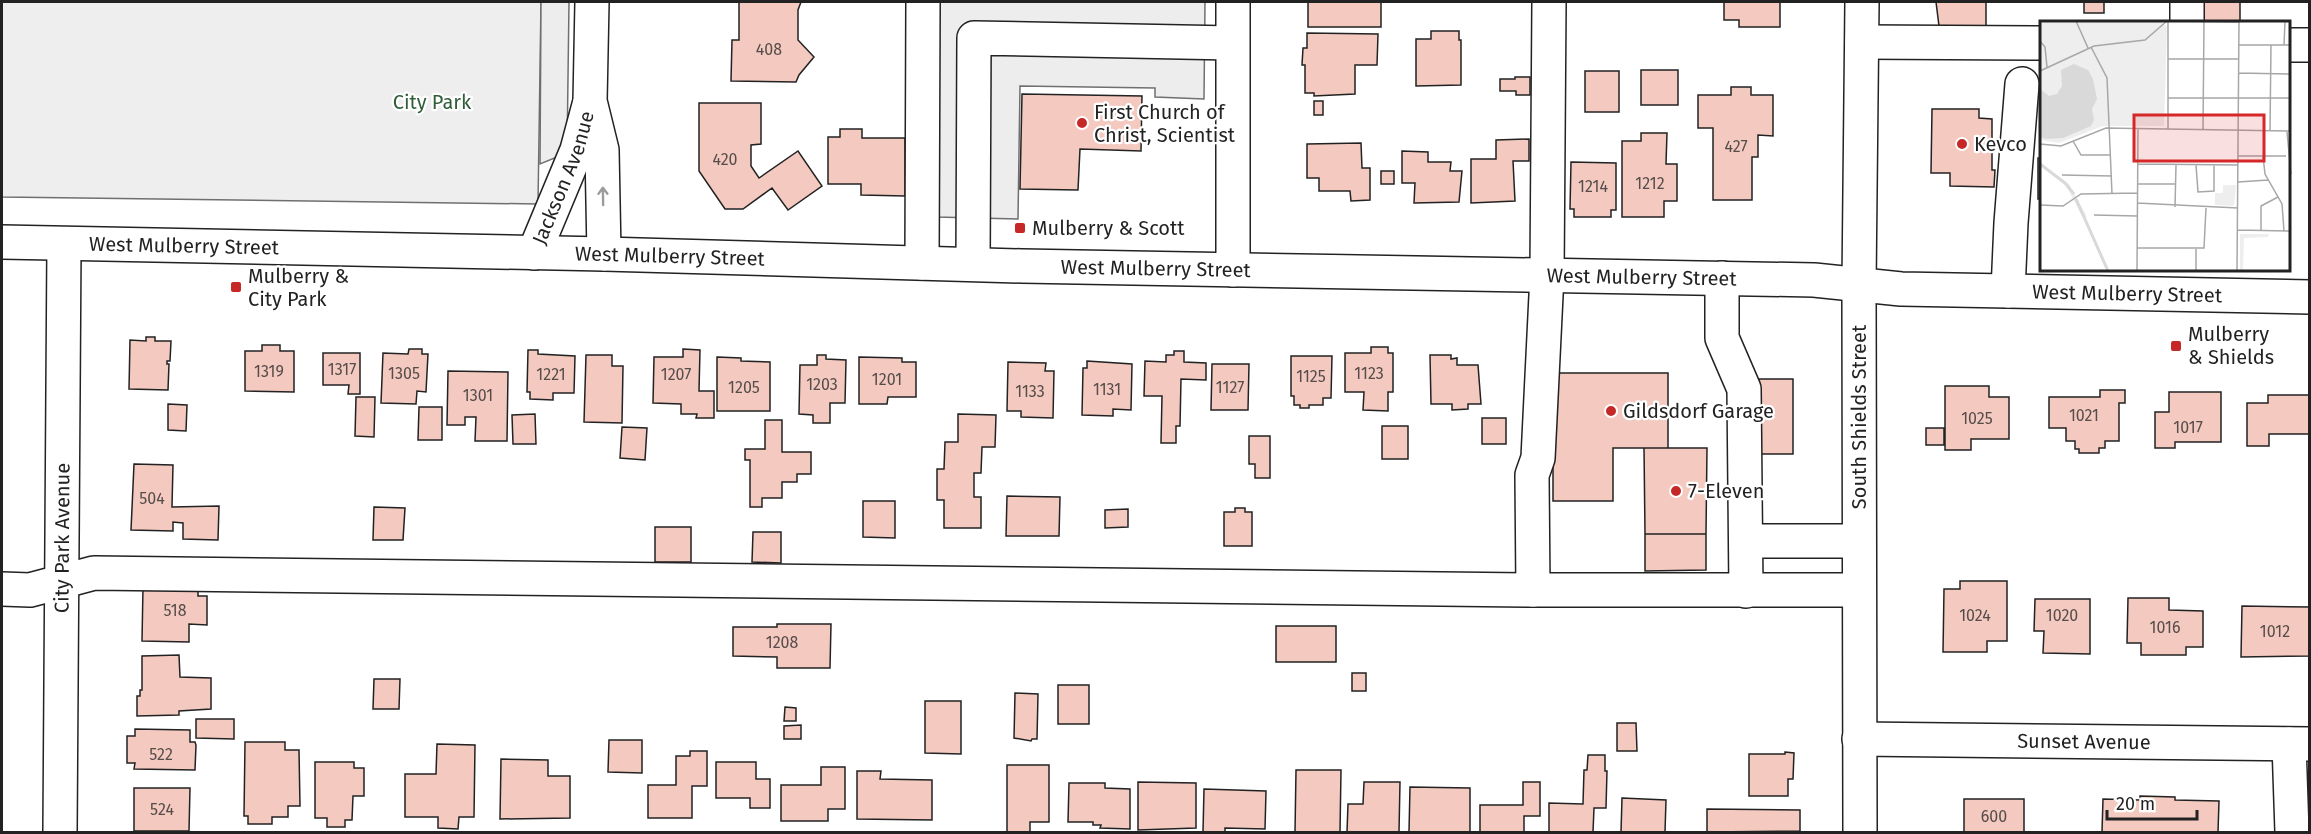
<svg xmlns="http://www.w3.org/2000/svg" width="2311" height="834" font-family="'Fira Sans',sans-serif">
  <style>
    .green { fill: #eee; stroke: #6f6f6f; stroke-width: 1.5 }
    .parking { fill: #ededed; stroke: #6f6f6f; stroke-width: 1.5 }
    .building { fill: #f3c9c0; stroke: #222; stroke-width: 1.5 }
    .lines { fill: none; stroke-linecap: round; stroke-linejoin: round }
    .minor-casing { stroke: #222; stroke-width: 36 }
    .major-casing { stroke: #222; stroke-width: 36 }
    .minor { stroke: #fff; stroke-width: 33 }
    .major { stroke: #fff; stroke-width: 33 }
    .oneway { stroke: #9c9c9c }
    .poi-dot { fill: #c62828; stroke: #fff; stroke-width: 2 }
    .labels { text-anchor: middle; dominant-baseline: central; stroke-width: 4.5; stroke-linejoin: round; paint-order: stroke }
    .number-label { font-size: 16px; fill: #564c4a }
    .park-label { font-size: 20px; fill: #2f5e38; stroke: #fff }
    .poi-label { font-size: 20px; fill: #222; stroke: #fff; text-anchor: start }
    .street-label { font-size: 20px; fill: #222; stroke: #fff }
    .inset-river { fill: none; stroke: #d9d9d9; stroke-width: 3 }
    .inset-road { fill: none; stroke: #a7a7a7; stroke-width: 1.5 }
    .view { fill: #d62828; fill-opacity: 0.15; stroke: #d62828; stroke-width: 3 }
    .inset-edge { fill: none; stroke: #222; stroke-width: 3 }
  </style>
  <rect width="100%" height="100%" fill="#fff"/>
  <!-- green -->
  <path class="green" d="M2,2h539l-3,202 -536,-7z"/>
  <!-- parking -->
  <path class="parking" d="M541,2h28l-2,151 -27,11z
    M938,2h267l-1,97 -49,-2v-9l-135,-2 -2,133 -82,-2z"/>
  <!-- building -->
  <path class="building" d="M739,2h62l-3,8v30l16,17 -15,18 -3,7 -65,-1 1,-41h7z
    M1308,2h73v25h-73z
    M1724,2h56v25h-41v-7h-15z
    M1936,2h50v24h-47z
    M2084,2h20v11h-20z
    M2203,2h37v20h-37z
    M1431,31h28v9h2v45l-45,1v-47h15z
    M1307,33l71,1 -1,31h-22v29l-41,2v-3h-9v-28h-3l1,-17h4z
    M1641,70h37v35h-37z
    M1585,71h34v41h-34z
    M1515,77h15v18h-14v-4h-16v-12h15z
    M1731,87h20v8h22v41l-15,-1v22h-6v43h-39v-72h-15v-33h33z
    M1022,94l120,2 -1,55 -61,-2 -2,41 -58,-1z
    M1314,101h9v14h-9z
    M699,103h62v41l-10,1v21l8,12 39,-27 24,35 -34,24 -16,-22 -29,21h-18l-26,-38z
    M1932,109h47v9l13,1v51h3l-1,17 -44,-1v-13h-19z
    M840,129h22v9h43v58l-44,-1v-11h-33v-47h12z
    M1641,133h26l-1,31h11v37h-13v16h-42v-76h19z
    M1529,139v22h-16l2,40 -44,2v-44h25v-19z
    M1361,143l1,25h8v32l-19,1 -1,-10h-31v-13h-12v-34z
    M1402,151l26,1v10h23l-1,9h12l-3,31 -45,1 1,-20h-13z
    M2038,158h3v41h-3z
    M1571,162l45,1v47h-5v7h-37v-8h-4z
    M1381,171h13v13h-13z
    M146,337h9v4h16l-1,20h-3v3h2l-1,26 -39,-1 1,-49 16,1z
    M262,345h18v6h14v41l-49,-1v-40h17z
    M1371,347h17v6h5v39h-5v19l-25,-1 1,-18h-19v-39h26z
    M409,349h13v5h6l-2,38 -9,-1 -1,13 -35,-1 2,-50 25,1z
    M683,349l17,1 -1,41h15v27h-18l1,-4h-16v-10l-28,-1 1,-46h29z
    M528,350h10v4l37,2 -1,37h-21v7l-23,-1v-7h-3z
    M1174,351h10v11l22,1v17l-25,-1 -1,47h-4v17h-15l1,-47h-18l1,-35 21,1v-7h8z
    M323,353h37v41h-12l1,-9h-26z
    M586,355h26v11h11l-1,57 -38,-1z
    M817,355h9v4l20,1 -1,43h-15v20h-17v-8l-14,-1 1,-49h17z
    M1430,355h21v4l6,-1v7h21l3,39h-13v5l-16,1v-6h-21z
    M1291,356h41l-1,42h-8v7h-14v3h-9v-3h-6v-9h-3z
    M717,357l24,1v3l29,1v49h-53z
    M859,357l43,1v4h14v35h-28l-1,7h-28z
    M1087,361l45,3 -1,46 -18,-1v7l-31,-1 1,-47h4z
    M1008,362l38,1 -1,8h9l-1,47 -32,-1v-6h-14z
    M1212,364h37l-1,46h-37z
    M448,371l60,1 -1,69h-32l1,-24h-11v8h-18z
    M1553,373h115v75h-55v53h-60z
    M1759,379h34v75h-34z
    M1945,386h44v11h20v42h-38v11h-26z
    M2100,390h25v13h-6v38h-14v7h-6v5h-20v-4h-4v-8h-9v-13h-17v-31h51z
    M2169,392h52v50h-46v6h-20v-36h14z
    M2268,395h42v39h-41v12h-22v-43h21z
    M356,397h19l-1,40 -19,-1z
    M168,404l19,1 -1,26 -18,-1z
    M419,407h23v33h-24z
    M535,414l1,30h-23l-1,-29z
    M958,414l38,1 -1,32h-13l-1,26h-7v24h7v31h-37v-28h-7v-31h7l1,-27h13z
    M1482,418h24v26h-24z
    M765,420h17v32h29v22h-14v8h-15v16h-20v9h-12v-47h-5v-11h20z
    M1382,426h26v33h-26z
    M622,427l25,1 -2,32 -25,-2z
    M1926,428h18v17h-18z
    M1249,436h21v42h-15v-14h-6z
    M1644,448h63l-1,86h-61z
    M134,464l39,1 -1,42 47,-1 -1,34 -35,-1v-16l-10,-1v9l-42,-1z
    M1007,496l53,1 -1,39h-53z
    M863,501h32v37l-32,-1z
    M374,507l31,1 -2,32h-30z
    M1235,508h10v4h7v34h-28v-34h11z
    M1128,509v18l-23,1v-18z
    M655,527h36v35h-36z
    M753,532h28v31l-29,-1z
    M1645,534h61v36l-61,1z
    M1960,581h47v60h-20v11h-44l1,-63h16z
    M143,587l55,1v8h9v29l-18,-1v18l-47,-1z
    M2128,598h41v12l34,1v36h-17v8h-45v-12h-14z
    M2035,599h55v55l-47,-1 1,-22h-10z
    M2242,606l68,1v49l-69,1z
    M777,624h54l-1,44h-53v-11l-44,-1v-29h44z
    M1276,626h60v36h-60z
    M179,655l1,22 31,1v31l-32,2v4l-42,1v-20h3v-6h2v-34z
    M1352,673h14v18h-14z
    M374,679h26l-1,30h-26z
    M1058,685h31v39h-31z
    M1015,693l23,1 -1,45h-5l-1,2 -17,-3z
    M925,701h36v53l-36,-1z
    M785,707l11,1v13h-12z
    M196,719h38v20l-38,-1z
    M1617,723h19l1,28h-20z
    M801,725v14h-17v-13z
    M135,729l55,1v12h5l1,3 -1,25 -61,-1 1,-6h-8v-27h8z
    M609,740h33v33l-34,-1z
    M245,742h40v8h14l1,56h-12v11h-16v7h-24v-8h-4z
    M437,744l38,1 -1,72h-15l-1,12 -20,-1v-11h-33v-43h31z
    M690,751h17v35h-15v32h-44v-33h28v-29h14z
    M1785,752l9,1 -1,26h-5v17h-39v-42h36z
    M1588,755h17v16h2l-1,37h-12l-1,24h-44v-29l34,1 1,-34h3z
    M501,759l47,1v16h22v42l-70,1z
    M315,762h39v6h10v28h-11l-1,24h-7v7h-18v-9h-12z
    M716,762h40v17h14v29h-20v-10h-34z
    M1007,765h42v57h-19v10h-23z
    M821,767h24v42h-17v12h-47v-36h40z
    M1296,770h45l-1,62h-45z
    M857,771h24l-1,8 52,1v40l-75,-1z
    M1138,782l58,1v45l-58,2z
    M1364,782h36l-1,50h-52l1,-28h15z
    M1523,782h17v34h-16v16h-44v-27h43z
    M1069,783h36v5l25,1v40l-30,-1 1,-3h-8v-3h-25z
    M1410,787l60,1v44h-61z
    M134,788h56l-1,43h-55z
    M1204,789l62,2 -1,38 -40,-1v4h-22z
    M2140,796l35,1v3l44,1 -1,31h-116l1,-33 37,1z
    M1622,798l44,2 -1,32h-44z
    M1964,799h60v33h-60z
    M1707,809l93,1v21l-93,1z"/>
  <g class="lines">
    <!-- minor casing -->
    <g class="minor-casing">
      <g id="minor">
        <path d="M592,2l-2,99 12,49 2,104"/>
        <path d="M1233,2v268"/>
        <path d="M2187,22v-20"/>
        <path d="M1862,42l179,1"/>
        <path d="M2288,45h22"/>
        <path id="s1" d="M534,253l43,-103 12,-45"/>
        <path d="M922,263l1,-261"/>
        <path d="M973,264l1,-226 258,5"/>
        <path d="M1722,278v60l22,51 2,202"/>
        <path d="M2008,291l3,-68 11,-139"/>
        <path d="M1746,541h112"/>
        <path d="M2,589l28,1 64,-17 1439,17h326"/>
        <path d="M1533,590l-1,-115 6,-17 9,-183 2,-273"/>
        <path id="s2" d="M1859,739l451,5"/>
        <path d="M2289,744l3,88"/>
        <path id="s3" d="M60,832l4,-588"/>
      </g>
    </g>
    <!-- major casing -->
    <g class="major-casing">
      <g id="major">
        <path id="s4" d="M2,242l602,12 418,12 792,14 87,9 409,8"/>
        <path d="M1860,832l-1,-547 3,-283"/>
      </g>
    </g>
    <!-- minor -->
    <use href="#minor" class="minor"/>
    <!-- major -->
    <use href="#major" class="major"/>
  </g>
  <!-- one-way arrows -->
  <defs><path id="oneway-shaft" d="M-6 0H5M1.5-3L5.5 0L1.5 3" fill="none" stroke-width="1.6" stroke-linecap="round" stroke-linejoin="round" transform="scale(1.5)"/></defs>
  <use class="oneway" href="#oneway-shaft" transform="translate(603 196) rotate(-91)"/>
  <!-- markers -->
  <g class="poi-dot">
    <circle cx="1082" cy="123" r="6"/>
    <circle cx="1962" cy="144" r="6"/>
    <rect x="1014" y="222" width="12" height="12" rx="3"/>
    <rect x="230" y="281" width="12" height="12" rx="3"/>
    <rect x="2170" y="340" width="12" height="12" rx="3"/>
    <circle cx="1611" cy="411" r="6"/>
    <circle cx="1676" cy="491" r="6"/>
  </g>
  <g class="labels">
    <!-- number labels -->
    <g class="number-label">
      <text x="769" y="49">408</text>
      <text x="1736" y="146">427</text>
      <text x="725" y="159">420</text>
      <text x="1650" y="183">1212</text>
      <text x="1593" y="186">1214</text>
      <text x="342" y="369">1317</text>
      <text x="269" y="371">1319</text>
      <text x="404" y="373">1305</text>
      <text x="1369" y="373">1123</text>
      <text x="551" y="374">1221</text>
      <text x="676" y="374">1207</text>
      <text x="1311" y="376">1125</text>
      <text x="887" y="379">1201</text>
      <text x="822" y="384">1203</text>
      <text x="744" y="387">1205</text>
      <text x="1230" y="387">1127</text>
      <text x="1107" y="389">1131</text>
      <text x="1030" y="391">1133</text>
      <text x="478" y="395">1301</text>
      <text x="2084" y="415">1021</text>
      <text x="1977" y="418">1025</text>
      <text x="2188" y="427">1017</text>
      <text x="152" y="498">504</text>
      <text x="175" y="610">518</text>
      <text x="1975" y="615">1024</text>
      <text x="2062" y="615">1020</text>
      <text x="2165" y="627">1016</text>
      <text x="2275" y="631">1012</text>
      <text x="782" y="642">1208</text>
      <text x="161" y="754">522</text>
      <text x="162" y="809">524</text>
      <text x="1994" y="816">600</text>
    </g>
    <!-- park labels -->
    <g class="park-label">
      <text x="432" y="102">City Park</text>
    </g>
    <!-- poi labels -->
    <g class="poi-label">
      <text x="1094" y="112">First Church of<tspan x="1094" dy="23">Christ, Scientist</tspan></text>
      <text x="1974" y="144">Kevco</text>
      <text x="1032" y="228">Mulberry &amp; Scott</text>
      <text x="248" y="276">Mulberry &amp;<tspan x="248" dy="23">City Park</tspan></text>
      <text x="2188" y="334">Mulberry<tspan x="2188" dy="23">&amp; Shields</tspan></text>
      <text x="1623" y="411">Gildsdorf Garage</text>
      <text x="1688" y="491">7-Eleven</text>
    </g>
    <!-- street labels -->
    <g class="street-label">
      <text stroke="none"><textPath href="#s1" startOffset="81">Jackson Avenue</textPath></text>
      <text stroke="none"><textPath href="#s4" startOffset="182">West Mulberry Street</textPath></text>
      <text stroke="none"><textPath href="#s4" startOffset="668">West Mulberry Street</textPath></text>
      <text stroke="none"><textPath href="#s4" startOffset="1154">West Mulberry Street</textPath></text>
      <text stroke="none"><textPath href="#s4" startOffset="1640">West Mulberry Street</textPath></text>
      <text stroke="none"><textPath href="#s4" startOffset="2126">West Mulberry Street</textPath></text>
      <text transform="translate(1859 417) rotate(-90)">South Shields Street</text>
      <text stroke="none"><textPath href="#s3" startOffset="294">City Park Avenue</textPath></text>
      <text stroke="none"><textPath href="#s2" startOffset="225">Sunset Avenue</textPath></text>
    </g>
  </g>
  <!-- overview -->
  <g transform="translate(2040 21)">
    <rect width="250" height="250" fill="#fff"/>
    <path d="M121,1l6,5 -3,99h-61l-44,17 -19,-3v-117zM0,142l29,21 18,33 -5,-1 -17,-32zM183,164h13l-2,21 -19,-1v-12h8zM200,213h29l-1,3 -24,1 -1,33h-3z" fill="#eee"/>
    <path d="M34,43l14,6 5,9 4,20 -5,10 2,11 -3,6 -28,12 -17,1 -6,-2v-48l9,7 8,-2 5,-8 -1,-16z" fill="#d9d9d9"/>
    <path class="inset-river" d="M0,143l25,19 9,11M36,178l32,72"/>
    <path class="inset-road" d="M36,0l12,27M128,0v108M137,0l62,1M0,20l5,6 2,20M199,24h52M244,24l1,-24M51,26l16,31 5,116M128,38h71M0,50l54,-25 51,-6 22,-19M199,52l52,1M128,77h123M163,109l1,-109M230,109l1,-85M247,111l4,42M33,120l8,14h30M0,123l21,2 45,-18 185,3M198,135h48M223,135l2,18 17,30 2,27M98,143l100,1M156,144l2,27 16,-1v-26M22,154l50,1M198,161l30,-2M97,163h39M97,182l101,5M0,184l23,1 18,-12 56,-1M135,186l1,-42M54,194l43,1M198,209l53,1M221,209v-24l17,-9M97,227h67l2,-40M97,250l1,-142M156,250v-22M197,250l2,-250"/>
    <path class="view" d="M94,94h130v46h-130z"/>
    <rect width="250" height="250" class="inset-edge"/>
  </g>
  <!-- border -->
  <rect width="2311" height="834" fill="none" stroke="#222222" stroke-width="6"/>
  <!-- scale -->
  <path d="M2107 810v9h90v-9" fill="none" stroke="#222222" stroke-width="3"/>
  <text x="2116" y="810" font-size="18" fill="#222222" stroke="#ffffff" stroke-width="4.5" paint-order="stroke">20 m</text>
</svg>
